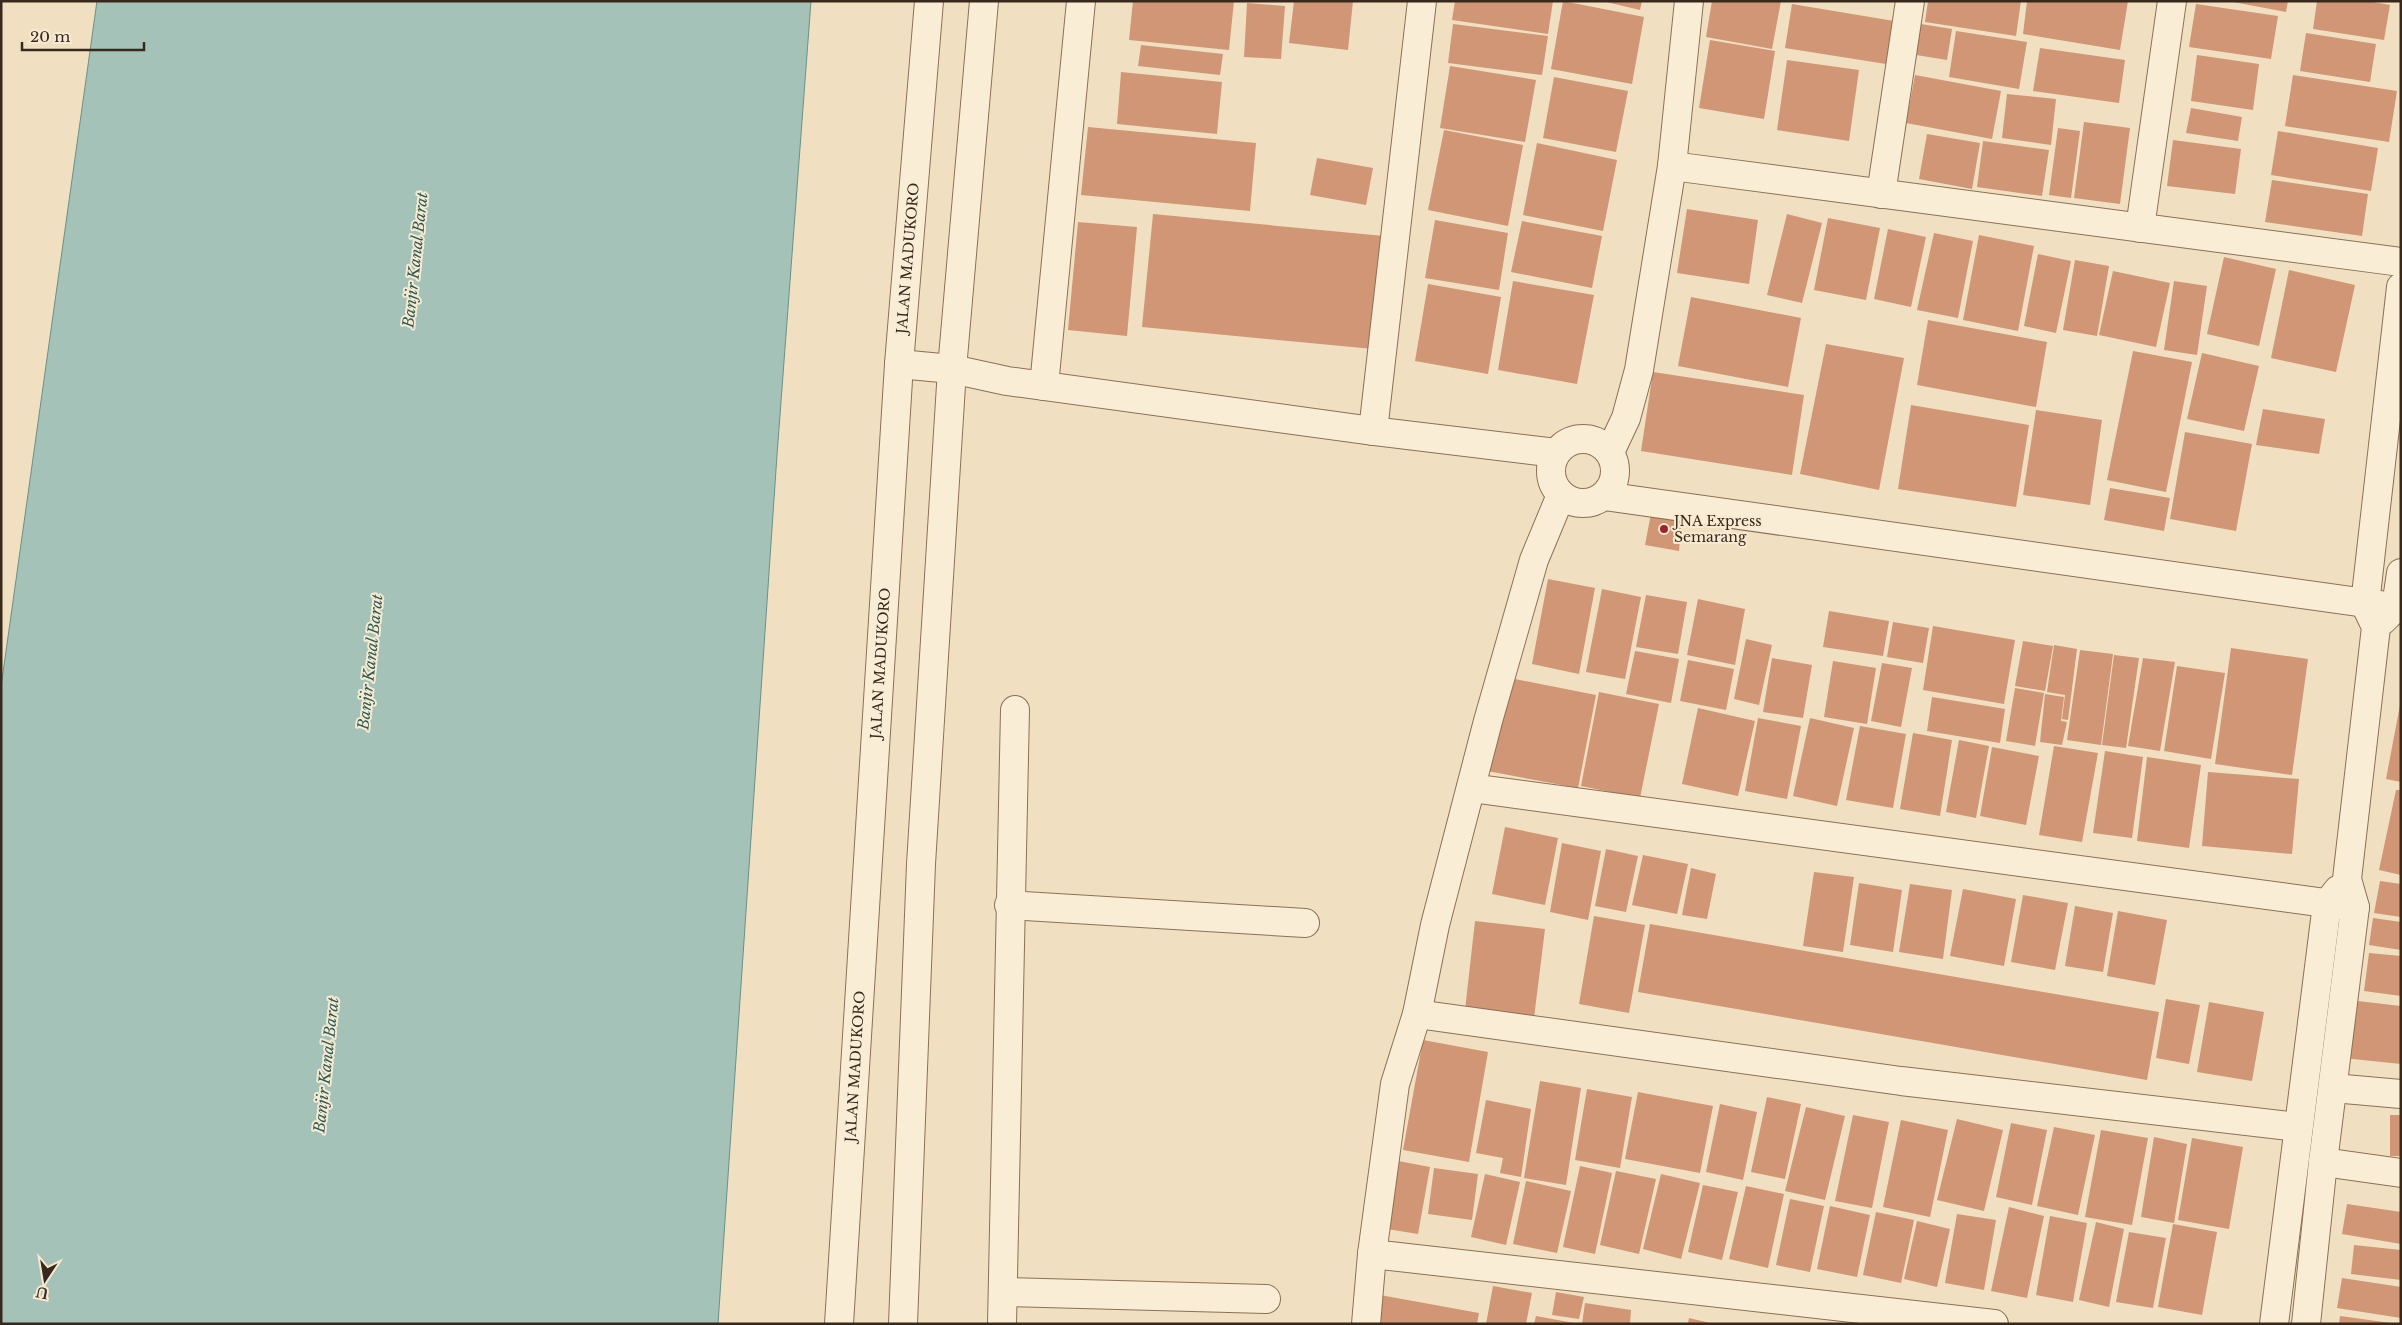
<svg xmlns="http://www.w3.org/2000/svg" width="2402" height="1325" font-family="'Libre Baskerville',serif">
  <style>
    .water { fill: #a4c2b8; stroke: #6a9185 }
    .building { fill: #d09675 }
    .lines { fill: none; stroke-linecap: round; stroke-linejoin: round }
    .minor-casing { stroke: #8b7057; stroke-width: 30 }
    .minor { stroke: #faedd5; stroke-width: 28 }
    .poi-dot { fill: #9d242b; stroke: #f7ead1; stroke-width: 2 }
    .labels { text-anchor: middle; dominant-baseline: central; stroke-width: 4; stroke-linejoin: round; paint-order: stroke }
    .street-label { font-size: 14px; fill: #39291d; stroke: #f7ead1 }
    .poi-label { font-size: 14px; fill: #39291d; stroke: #f7ead1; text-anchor: start }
    .water-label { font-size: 15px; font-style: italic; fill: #2b5a55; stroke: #f7ead1 }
  </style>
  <rect width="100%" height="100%" fill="#f0e0c1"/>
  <!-- water -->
  <path class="water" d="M97,1h714l-34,454 -59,869h-717v-637z"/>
  <!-- building -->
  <path class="building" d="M1133,1h101l-5,49 -100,-10z
    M1294,1h59l-5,49 -59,-7z
    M1455,1h98l-5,33 -96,-14z
    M1563,1l81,16 -12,67 -81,-15z
    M1602,1h40l-2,9z
    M1712,1h69l-9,48 -66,-12z
    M1928,1h93l-5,35 -91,-14z
    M2027,1h101l-8,49 -97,-16z
    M2228,1h60l-2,11z
    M2317,1h51l22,4 -6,35 -71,-11z
    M1247,3l38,3 -4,53 -37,-2z
    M1792,4l102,17 -8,43 -101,-16z
    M2196,4l82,12 -7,43 -82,-12z
    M1915,23l37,6 -5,31 -37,-6z
    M1453,24l95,12 -6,39 -94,-12z
    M1956,31l71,11 -8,47 -70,-12z
    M2306,33l70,11 -6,38 -70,-11z
    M1710,40l65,11 -11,68 -65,-11z
    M1141,45l82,9 -3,21 -82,-9z
    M2040,48l85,12 -6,43 -86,-12z
    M2197,55l62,9 -6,46 -62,-9z
    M1787,60l72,10 -10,71 -72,-11z
    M1450,66l86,14 -11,62 -85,-14z
    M1121,72l101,10 -5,52 -100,-10z
    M1915,75l86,16 -9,48 -86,-16z
    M2293,75l104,16 -8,51 -104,-16z
    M1554,77l74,14 -12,61 -73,-14z
    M2007,94l49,5 -5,46 -49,-7z
    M2191,108l51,9 -4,24 -52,-8z
    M2084,122l46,6 -10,76 -46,-6z
    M1088,127l168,16 -6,68 -169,-16z
    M2058,128l22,3 -9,67 -22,-3z
    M1444,130l79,15 -15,81 -80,-16z
    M2278,131l100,17 -7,43 -100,-16z
    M1927,134l53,9 -8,46 -53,-10z
    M2173,140l68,9 -6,45 -68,-8z
    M1983,141l66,9 -7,46 -65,-9z
    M1537,143l80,17 -14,71 -80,-16z
    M1317,158l56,10 -7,37 -56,-10z
    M2272,180l96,14 -6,42 -97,-14z
    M1687,209l71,11 -9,64 -72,-11z
    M1153,214l231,22 -11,113 -231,-22z
    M1787,214l35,9 -20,80 -35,-8z
    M1828,218l52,10 -14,72 -52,-10z
    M1435,220l73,13 -9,57 -74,-12z
    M1522,221l80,15 -10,52 -81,-16z
    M1078,222l59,5 -10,109 -59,-6z
    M1888,229l38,8 -15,70 -37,-8z
    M1934,233l39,8 -15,77 -41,-8z
    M1979,235l55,11 -16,85 -55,-11z
    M2038,254l33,7 -15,72 -32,-7z
    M2224,257l52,12 -17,77 -52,-12z
    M2075,260l34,6 -12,70 -34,-6z
    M2289,270l66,15 -19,87 -65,-14z
    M2113,271l57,12 -14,64 -57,-12z
    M1513,281l81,14 -17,89 -79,-14z
    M2174,281l33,5 -10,69 -33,-5z
    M1428,284l73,13 -13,77 -73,-13z
    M1691,297l110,21 -13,69 -110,-21z
    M1928,320l119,22 -11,65 -119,-22z
    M1826,344l78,14 -25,132 -79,-16z
    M2133,351l59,11 -26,130 -59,-12z
    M2202,353l57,13 -15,65 -57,-12z
    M1653,372l151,23 -12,80 -151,-24z
    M1911,405l118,20 -13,82 -118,-18z
    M2263,409l62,10 -6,35 -63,-9z
    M2036,410l66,10 -12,85 -67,-10z
    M2185,432l67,12 -16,87 -66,-12z
    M2110,488l60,10 -6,33 -60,-11z
    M1652,508l30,5 -3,38 -34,-6z
    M1548,579l47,9 -16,86 -47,-10z
    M1602,589l39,8 -16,82 -39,-7z
    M1646,595l41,7 -9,52 -42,-7z
    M1698,599l47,10 -10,56 -48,-10z
    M1829,611l60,10 -6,35 -60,-9z
    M1893,622l36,6 -6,35 -36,-6z
    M1933,626l82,14 -11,64 -81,-14z
    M1746,639l26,6 -13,60 -25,-6z
    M2023,641l30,5 -8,45 -30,-5z
    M2054,645l23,4 -9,71 -6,-1 3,-24 -18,-3z
    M2231,648l77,11 -16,116 -77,-11z
    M2080,650l33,4 -12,91 -34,-5z
    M1635,651l44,8 -8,44 -45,-9z
    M2114,655l25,3 -13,90 -24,-3z
    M1772,658l40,7 -9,53 -40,-6z
    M2143,658l32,4 -15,89 -32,-5z
    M1688,660l46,9 -8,41 -46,-9z
    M1833,661l43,7 -9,56 -43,-7z
    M1882,663l30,5 -11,59 -30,-6z
    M2177,666l48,7 -14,86 -47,-8z
    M1505,677l91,18 -18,93 -91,-17z
    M2015,688l29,5 -9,53 -29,-5z
    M1599,692l60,12 -19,94 -59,-12z
    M2045,694l19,3 -3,24 6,1 -5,23 -22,-3z
    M1932,697l73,12 -5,34 -73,-12z
    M2400,705h1v77l-15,-3z
    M1698,708l57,13 -17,75 -56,-12z
    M1758,718l43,8 -14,73 -42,-8z
    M1810,718l44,10 -17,78 -44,-10z
    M1860,726l46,8 -13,74 -47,-8z
    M1913,733l39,7 -12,76 -40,-7z
    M1959,740l30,6 -13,72 -30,-6z
    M2054,746l44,7 -16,89 -43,-7z
    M1992,747l47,9 -13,69 -46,-9z
    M2105,751l38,6 -11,81 -39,-5z
    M2147,757l54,8 -12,83 -52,-7z
    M2208,772l91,7 -7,75 -90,-8z
    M2396,790h5v85l-22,-5z
    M1505,827l53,11 -13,67 -53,-11z
    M1562,843l39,8 -13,69 -38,-8z
    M1606,849l32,7 -12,56 -31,-6z
    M1643,855l45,9 -11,50 -45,-9z
    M1691,868l25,6 -9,45 -25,-4z
    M1814,872l40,5 -11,75 -40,-6z
    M2380,881l21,3v33l-27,-4z
    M1859,883l43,7 -9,62 -43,-7z
    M1910,884l42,6 -9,69 -44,-7z
    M1963,889l53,10 -12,67 -54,-10z
    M2023,895l45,8 -13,67 -44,-8z
    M2075,906l38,7 -10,59 -38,-6z
    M2118,911l49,9 -12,65 -48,-9z
    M1594,916l51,9 -16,88 -50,-9z
    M2373,918l28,4v28l-32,-5z
    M1475,921l70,8 -11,89 -69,-8z
    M1650,924l509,88 -12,68 -509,-88z
    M2369,953l32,3v40l-37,-5z
    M2166,999l34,6 -11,59 -33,-6z
    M2349,1000l52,6v58l-58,-6z
    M2209,1002l55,10 -12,69 -55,-9z
    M1423,1040l65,12 -19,110 -66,-12z
    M1540,1081l41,7 -15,97 -42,-7z
    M1587,1089l45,8 -12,71 -45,-8z
    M1638,1092l75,14 -13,67 -75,-14z
    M1767,1097l34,7 -16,75 -34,-7z
    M1486,1100l45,9 -10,68 -21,-4 3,-15 -27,-5z
    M1720,1104l37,8 -14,68 -37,-8z
    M1806,1107l39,9 -20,84 -40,-9z
    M1853,1115l36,7 -17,86 -37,-7z
    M2390,1115h11v41h-11z
    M1957,1119l46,11 -19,81 -47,-11z
    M1901,1120l47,10 -18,87 -47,-10z
    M2011,1123l36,7 -15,75 -36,-8z
    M2054,1127l41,8 -17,80 -41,-9z
    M2101,1130l47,8 -16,87 -47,-8z
    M2154,1137l33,7 -13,79 -33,-6z
    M2192,1138l51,9 -14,82 -51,-9z
    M1393,1160l37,7 -12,67 -37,-6z
    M1580,1166l32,7 -17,81 -32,-7z
    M1434,1168l44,6 -6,46 -44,-6z
    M1616,1171l40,8 -17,75 -39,-9z
    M1485,1174l35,8 -14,63 -35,-8z
    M1661,1174l39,9 -19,76 -38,-10z
    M1526,1181l45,10 -14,62 -44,-9z
    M1703,1185l35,7 -16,68 -34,-8z
    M1746,1186l38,8 -16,74 -39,-9z
    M1790,1199l34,7 -14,66 -34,-7z
    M2347,1204l54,8v32l-59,-10z
    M1830,1206l40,9 -13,62 -40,-8z
    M2009,1207l35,9 -17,82 -36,-7z
    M1876,1212l38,8 -13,63 -38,-8z
    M1957,1214l39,6 -12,70 -39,-7z
    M2050,1216l37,7 -14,79 -37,-7z
    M1917,1221l33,8 -13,58 -33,-8z
    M2096,1222l28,7 -15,78 -30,-7z
    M2173,1224l44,8 -15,83 -44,-8z
    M2129,1232l37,6 -13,70 -37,-6z
    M2354,1245l47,5v30l-50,-6z
    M2342,1278l59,9v31l-64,-10z
    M1493,1286l39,7 -6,31h-40z
    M1556,1292l28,5 -5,22 -27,-4z
    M1380,1295l99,18 -2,11h-102z
    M1585,1303l46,7 -1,14h-48z
    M1536,1316l38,7v1h-40z
    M2340,1316l51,7v1h-52z
    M1689,1318l21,5 -1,1h-21z"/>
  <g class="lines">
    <!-- minor casing -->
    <g class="minor-casing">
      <g id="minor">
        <path d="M1672,166l729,96"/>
        <path d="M1881,194l29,-193"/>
        <path d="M2140,228l32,-227"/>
        <path d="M899,364l53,5 55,12 366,50 183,22"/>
        <path d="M1044,386l37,-385"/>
        <path d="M1373,431l49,-430"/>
        <circle cx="1583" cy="471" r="32"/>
        <path d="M1610,452l16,-34 13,-48 33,-204 17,-165"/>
        <path d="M1604,496l797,112"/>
        <path d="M2383,620l13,-13 5,-34"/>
        <path d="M1471,788l884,119"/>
        <path d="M1009,905l296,18"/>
        <path d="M1417,1014l484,67 397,46"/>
        <path d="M2333,1088l68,6"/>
        <path d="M2323,1162l78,11"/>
        <path d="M1372,1254l622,70"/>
        <path d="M1003,1292l263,7"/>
        <path id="s1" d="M839,1324l60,-960 30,-363"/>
        <path d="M903,1324l18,-460 31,-495 32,-368"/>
        <path d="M1002,1324l13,-614"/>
        <path d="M1366,1324l6,-70 23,-170 22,-70 18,-89 53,-204 46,-161 27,-65"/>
        <path d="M2274,1324l53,-420 11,-14"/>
        <path d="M2306,1324l17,-162 32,-255 -8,-28 29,-252 -11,-23 36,-317"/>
      </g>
    </g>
    <!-- minor -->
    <use href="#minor" class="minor"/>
  </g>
  <!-- markers -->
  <circle class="poi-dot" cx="1664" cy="529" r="5"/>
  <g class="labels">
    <!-- street labels -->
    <g class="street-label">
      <text stroke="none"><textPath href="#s1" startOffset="1068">JALAN MADUKORO</textPath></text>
      <text stroke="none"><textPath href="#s1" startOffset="662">JALAN MADUKORO</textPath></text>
      <text stroke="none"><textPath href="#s1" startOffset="258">JALAN MADUKORO</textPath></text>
    </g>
    <!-- poi labels -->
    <g class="poi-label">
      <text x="1674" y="521">JNA Express<tspan x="1674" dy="16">Semarang</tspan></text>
    </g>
    <!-- water labels -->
    <g class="water-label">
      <text transform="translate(415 260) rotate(-84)">Banjir Kanal Barat</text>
      <text transform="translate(370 662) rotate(-84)">Banjir Kanal Barat</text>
      <text transform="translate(326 1065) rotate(-84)">Banjir Kanal Barat</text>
    </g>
  </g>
  <!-- border -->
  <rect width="2402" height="1325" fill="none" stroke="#39291d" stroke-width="5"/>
  <!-- north arrow -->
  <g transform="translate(45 1280) rotate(192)" stroke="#f7ead1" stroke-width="4" paint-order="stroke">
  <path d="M0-4L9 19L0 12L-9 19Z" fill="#39291d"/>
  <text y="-8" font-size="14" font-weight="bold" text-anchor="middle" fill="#39291d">U</text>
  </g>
  <!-- scale -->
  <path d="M22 42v8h122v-8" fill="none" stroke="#39291d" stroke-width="2.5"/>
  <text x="30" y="42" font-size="15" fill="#39291d" stroke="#f7ead1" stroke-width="4" paint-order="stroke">20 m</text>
</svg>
